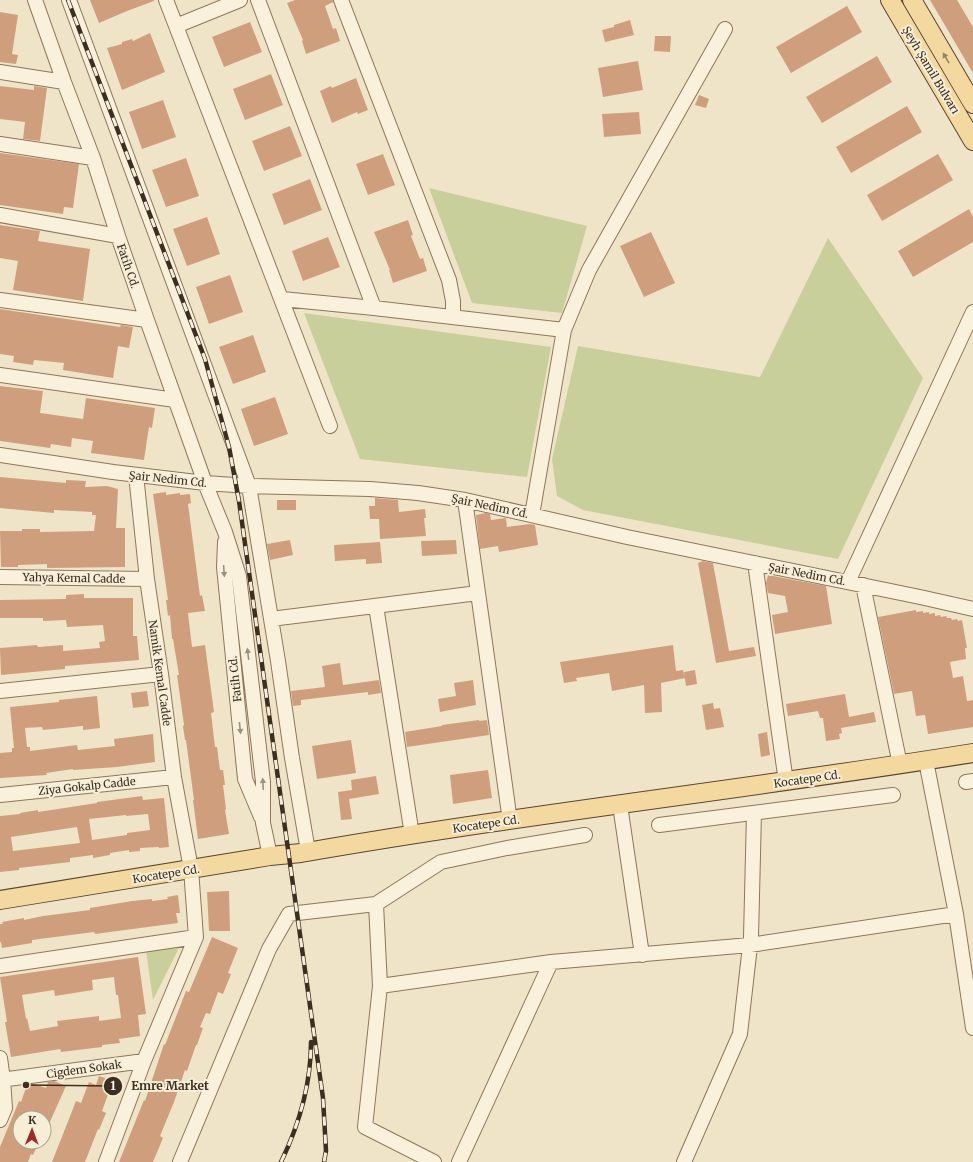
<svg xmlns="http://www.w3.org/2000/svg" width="973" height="1162" font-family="Merriweather,serif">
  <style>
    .green { fill: #c9cf9b }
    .building { fill: #cf9f7d; fill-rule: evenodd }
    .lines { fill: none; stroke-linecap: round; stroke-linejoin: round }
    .minor-casing { stroke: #8d765c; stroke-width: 16 }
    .major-casing { stroke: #5b4430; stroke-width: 20 }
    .minor { stroke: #faf1dc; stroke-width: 14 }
    .major { stroke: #f3d9a0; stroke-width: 18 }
    .rail-casing { stroke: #3d2e20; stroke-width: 4.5 }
    .rail { stroke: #f7eed8; stroke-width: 3; stroke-dasharray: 9; stroke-linecap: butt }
    .oneway { fill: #988460 }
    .oneway2 { fill: #9c907e }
    .labels { text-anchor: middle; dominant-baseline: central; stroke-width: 4; stroke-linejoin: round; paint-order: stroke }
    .street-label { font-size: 11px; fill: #3d2e20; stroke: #f7eed8 }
    .leader { fill: none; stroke: #3d2e20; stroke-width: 1.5 }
    .callout-dot { fill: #3d2e20; stroke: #f7eed8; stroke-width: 1.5 }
    .mark-label { font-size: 12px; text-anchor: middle; font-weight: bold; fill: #fff }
    .callout-label { font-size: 12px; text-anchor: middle; font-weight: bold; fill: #3d2e20; stroke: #f7eed8; stroke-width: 4; stroke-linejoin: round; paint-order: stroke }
  </style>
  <rect width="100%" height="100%" fill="#f0e4c8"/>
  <!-- green -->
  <path class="green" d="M429,188l158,38 -25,87 -90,-10z
    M828,238l95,140 -85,181 -255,-49 -26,-14 -5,-37 26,-113 182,31z
    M304,313l247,34 -24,130 -167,-18z
    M181,944l-28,56 -7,-49z"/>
  <!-- building -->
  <path class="building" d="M90,0h64v1l-27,10 -28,12z
    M295,0h38v2l-8,4 8,23 3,-1 4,13 -34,13 -4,-13 1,-1 -16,-37z
    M930,0h27l16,27v46z
    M847,6l15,26 -71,41 -15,-26z
    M0,12l18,3 -6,39 6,1 -2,9 -16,-2z
    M630,20l4,15 -29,7 -3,-12 12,-3v-2z
    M250,22l12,30 -38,15 -12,-30z
    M150,33l15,39 -43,18 -15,-42 15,-4v-2l10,-3 1,2z
    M655,36h16l-1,16 -16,-1z
    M877,56l15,26 -70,41 -16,-26z
    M638,61l5,29 -40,7 -5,-29z
    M271,74l12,31 -38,15 -12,-31z
    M356,78l12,32 -10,4 -1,-2 -25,11 -12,-32 11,-5 1,2z
    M0,86l34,4v-4l13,2 -7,53 -17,-2 2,-17 -25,-3z
    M699,95l10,4 -3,9 -11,-3z
    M163,100l13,37 -34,12 -13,-37z
    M907,106l15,26 -71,41 -15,-26z
    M639,112l2,22 -37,3 -2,-23z
    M290,126l12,30 -38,15 -12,-30z
    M0,153l79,11 -6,44 -9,-1 -1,7 -63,-9z
    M383,154l12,31 -27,10 -12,-31z
    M938,154l15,26 -71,41 -15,-26z
    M186,158l13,38 -33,11 -14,-37z
    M310,179l12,31 -38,15 -12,-31z
    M969,209l4,8v25l-60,35 -15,-26z
    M207,217l13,37 -33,12 -14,-37z
    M408,220l5,15 -2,1 9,23 3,-1 4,13 -34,12 -4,-13h1l-16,-38z
    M0,225l40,6 -2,10 52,8 -7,52 -70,-11 5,-29 -18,-3z
    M651,232l24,51 -31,14 -24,-51z
    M328,237l12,30 -37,14 -11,-30z
    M230,275l13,37 -34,12 -13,-37z
    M0,309l120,18 1,-2 12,2 -4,21 -11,-2 -5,32 -50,-8 1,-7 -30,-3 -1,5 -20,-3 1,-6 -14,-2z
    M253,335l13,37 -33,12 -14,-37z
    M0,386l43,5 -3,22 43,6 3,-21 69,10 -3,20 -3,-1 -5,33 -53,-7 2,-12 -21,-3 -1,9 -20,-3 -1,4 -50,-7z
    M275,397l13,37 -34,12 -13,-37z
    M0,477l66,6v-3l20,1 -1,6 22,-1 11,3 -2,39h9v39l-78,1v-4l-29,1v2h-17l-1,-36h22v-2h18v3l54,-1 2,-16h-4v-3l-38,-2v3l-54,-5z
    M166,492v3l14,-2v2l10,-1 1,9 -3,1 12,92 2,-1 3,16 -17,2 4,34 13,-2 9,67 -3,1 4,34h2l3,23h3l2,15h-2l3,24 -1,1 4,24 -31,5 -5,-39h1l-8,-60h-1l-2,-14 1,-1 -7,-50h2l-6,-36h-1l-2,-24 -2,1 -2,-16h2l-15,-106z
    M375,498l23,2 1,12 26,-3 1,9h-2l2,18 -46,3 -1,-20h-9l-1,-13h6z
    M277,500h19v10h-19z
    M486,513l4,1 1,6 15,-2 1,9 23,-3 5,1 3,20 -39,7 -1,-6 -18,3 -4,-34z
    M290,540l3,15 -23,5 -3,-16z
    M456,540l1,14 -35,2 -1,-15z
    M380,542l2,21 -16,1v-5l-31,2 -1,-16z
    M703,561l10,2 16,88 25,-4 2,9 -40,7 -18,-100z
    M768,575l58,11 6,38 -57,10 -3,-19 16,-3 -3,-16 -17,-3 -2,-10z
    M84,594v4h49v38h4l2,24 -74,6v3l-64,6 -1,-27 37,-3 1,2 25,-2v6l37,-3 -1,-6 6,-1 -2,-16 -36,2 -1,-7 -23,1v-3h-43v-18l66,-1v-4z
    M916,610v2l7,-1v2l6,-1v2l6,-1v3l5,-1 1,2 5,-1 1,2h4l1,2 5,-1 1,2 4,-1 5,28h-2l1,11 -16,3 3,16 10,-2 4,25 6,-1v27l-45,7 -3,-19 -9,1 -4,-25 -18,3 -16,-77z
    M673,645l3,26 7,-1 2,8 -24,5 1,29 -17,1 -1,-28 -32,6 -3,-18 -33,5 1,3 -13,2 -4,-21z
    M340,663l3,22 36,-5 2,13 -13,2v-3l-67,8v5l-8,1 -2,-15 34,-4 -3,-21z
    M695,670l2,14 -11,2 -2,-14z
    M473,680l3,25 -36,7 -2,-13 18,-3 -2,-13z
    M147,691l2,15 -16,2 -2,-15z
    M845,694l4,23 25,-5 2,10 -35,6 1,5 -3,1 1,5 -14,2 -3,-23h-3l-2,-7 -30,5 -2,-12z
    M97,696l3,32 -17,2v-4l-40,4 -1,-3 -17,1 2,19h3v4l47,-6 1,5 37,-4 -1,-7 39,-5 2,28 -38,5 -44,3v-1l-27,4 1,2 -47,3v-25l12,-1v-4h2l-4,-41 49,-5v-2z
    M713,703l1,6 6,-1 4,19 -18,3 -4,-25z
    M479,720v1l8,-1 2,15 -82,12 -2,-15 37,-6v-1z
    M767,732l3,23 -9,2 -3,-23z
    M351,740l5,33 -39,6 -5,-33z
    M488,770l4,28 -39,6 -3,-29z
    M376,776l3,18 -30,5 3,20 -11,1 -3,-28 14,-2 -1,-10z
    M142,796l1,4 21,-2 5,49 -10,1v-1l-19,1v3l-11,1v-2l-19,3v2l-17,3v-3l-23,3v4l-51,6v2l-19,2v-56l20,-2v-1l18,-3v2l59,-9v-1zM148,814l2,16 -23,3v2l-35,5 -3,-21 37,-4v1zM77,827l3,16 -67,8 -2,-14z
    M229,891l1,40h-21l-2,-39z
    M178,895l2,18h-4l2,10 -83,11 -1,-2 -62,8v3l-30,5 -1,-6h-1v-18h3l-1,-2 22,-4v2l19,-4 47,-6v-2l42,-7 20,-2v2l16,-2 -1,-2z
    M212,937l26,11 -10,25 3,1 -8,20 -5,-2 -8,22 -4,-1 -6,14 3,1 -6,17h-1l-9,26 -2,-1 -11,32 -14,34 3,2 -10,24h-34l25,-62 1,1 19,-57 1,1 21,-54 3,1z
    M138,957l8,57 -8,1 2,21 -21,3 1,4 -18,2v2l-41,5 -1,-3 -49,8 -6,-35h2l-7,-45zM114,977l2,18h2l3,23 -22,3v-5l-42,5 1,5 -28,5 -3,-13 -1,1 -4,-24 32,-5 1,6 38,-6 -1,-10z
    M99,1076l14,5 -11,30 4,2 -7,17 -1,-1 -13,33h-33l24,-61 5,2 8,-21 7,3z
    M54,1081l12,5 -22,49v-17h-24v24h19l-6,13 -2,-1 -3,8h-28v-15l19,-46 2,1 6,-17 7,-1 12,4 2,-6z"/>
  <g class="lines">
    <!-- minor casing -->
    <g class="minor-casing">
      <path id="minor" d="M35,0l29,82 29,76 25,78 29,84 58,163 20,49 14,44 24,206v41l7,33
        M69,0l180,486 29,175 14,97 16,93
        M166,0l164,426
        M258,0l116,308 -92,-9
        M341,0l108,280 4,21v16
        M176,26l64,-26
        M0,72l64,10
        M0,144l93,14
        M0,215l118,21
        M0,300l147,20
        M374,308l190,22 25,-60 136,-241
        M0,375l175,25
        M0,455l113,17 92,11 44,3 121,3 48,4 47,7 162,37 293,60 53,12
        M465,500l45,321
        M532,515l32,-185
        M225,542l-1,25 21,212 16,38
        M755,563l31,219
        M0,577l147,2
        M848,582l125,-270
        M863,585l37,180
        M376,606l36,229
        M271,619l207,-26
        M0,691l161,-17
        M926,761l30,153 17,114
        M966,782l7,-1
        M0,795l174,-18
        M620,805l22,150
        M659,825l234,-30
        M376,904l4,82 -15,141 69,35
        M0,966l196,-29
        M380,986l171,-24 199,-17 206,-31
        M0,1058l3,22 2,28 -5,12
        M0,1080l144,-19
        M106,1162l38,-101 52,-124 -5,-68 -17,-92 -13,-103 -14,-95 -11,-104
        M180,1162l89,-213 20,-35 87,-10 65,-42 66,-14 78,-13
        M459,1162l92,-200
        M684,1162l56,-128 11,-97 3,-124"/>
    </g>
    <!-- major casing -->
    <g class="major-casing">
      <path id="major" d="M890,0l83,141
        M912,0l61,104
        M0,900l270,-44 31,-3c223,-39 448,-64 672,-100"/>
    </g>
    <!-- minor -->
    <use href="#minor" class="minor"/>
    <!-- major -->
    <use href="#major" class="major"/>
    <!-- rail casing -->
    <g class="rail-casing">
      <path id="rail" d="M68,0l137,359 24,88 10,54 84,597 3,53 -2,11
        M281,1162c18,-37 30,-79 30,-120"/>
    </g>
    <!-- rail -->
    <use href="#rail" class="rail"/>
  </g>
  <!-- one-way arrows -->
  <defs><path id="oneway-solid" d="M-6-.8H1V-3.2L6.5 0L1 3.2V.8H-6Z"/></defs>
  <use class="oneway" href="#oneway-solid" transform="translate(946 58) rotate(-120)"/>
  <g class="oneway2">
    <use href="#oneway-solid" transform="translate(224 571) rotate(86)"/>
    <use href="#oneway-solid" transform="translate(248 654) rotate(-97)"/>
    <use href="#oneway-solid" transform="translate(240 728) rotate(84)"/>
    <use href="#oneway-solid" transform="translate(263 784) rotate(-93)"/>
  </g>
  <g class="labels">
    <!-- street labels -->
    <g class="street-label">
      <text transform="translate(931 70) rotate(59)">Şeyh Şamil Bulvarı</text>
      <text transform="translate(128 266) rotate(71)">Fatih Cd.</text>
      <text transform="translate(168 479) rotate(6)">Şair Nedim Cd.</text>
      <text transform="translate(490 506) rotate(12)">Şair Nedim Cd.</text>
      <text transform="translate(807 574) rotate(11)">Şair Nedim Cd.</text>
      <text transform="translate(74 578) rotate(1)">Yahya Kemal Cadde</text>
      <text transform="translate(160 673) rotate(82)">Namik Kemal Cadde</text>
      <text transform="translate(235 679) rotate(-96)">Fatih Cd.</text>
      <text transform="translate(807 779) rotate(-8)">Kocatepe Cd.</text>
      <text transform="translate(87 786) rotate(-6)">Ziya Gokalp Cadde</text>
      <text transform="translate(486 824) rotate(-8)">Kocatepe Cd.</text>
      <text transform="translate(166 874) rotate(-9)">Kocatepe Cd.</text>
      <text transform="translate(84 1069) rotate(-8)">Cigdem Sokak</text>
    </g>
  </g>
  <!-- callouts -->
  <path class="leader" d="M26 1085L113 1086"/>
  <g class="callout-dot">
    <circle cx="26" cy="1085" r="4"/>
    <circle cx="113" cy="1086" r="10"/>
  </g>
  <g class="mark-label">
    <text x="113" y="1090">1</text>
  </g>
  <g class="callout-label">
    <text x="170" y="1090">Emre Market</text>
  </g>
  <!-- north arrow -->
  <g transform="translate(32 1130) rotate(1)"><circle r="19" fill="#f7eed8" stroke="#ada18e"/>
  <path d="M0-3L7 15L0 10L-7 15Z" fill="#9e2a2b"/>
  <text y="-6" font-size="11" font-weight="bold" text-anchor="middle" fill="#3d2e20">K</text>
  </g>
</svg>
